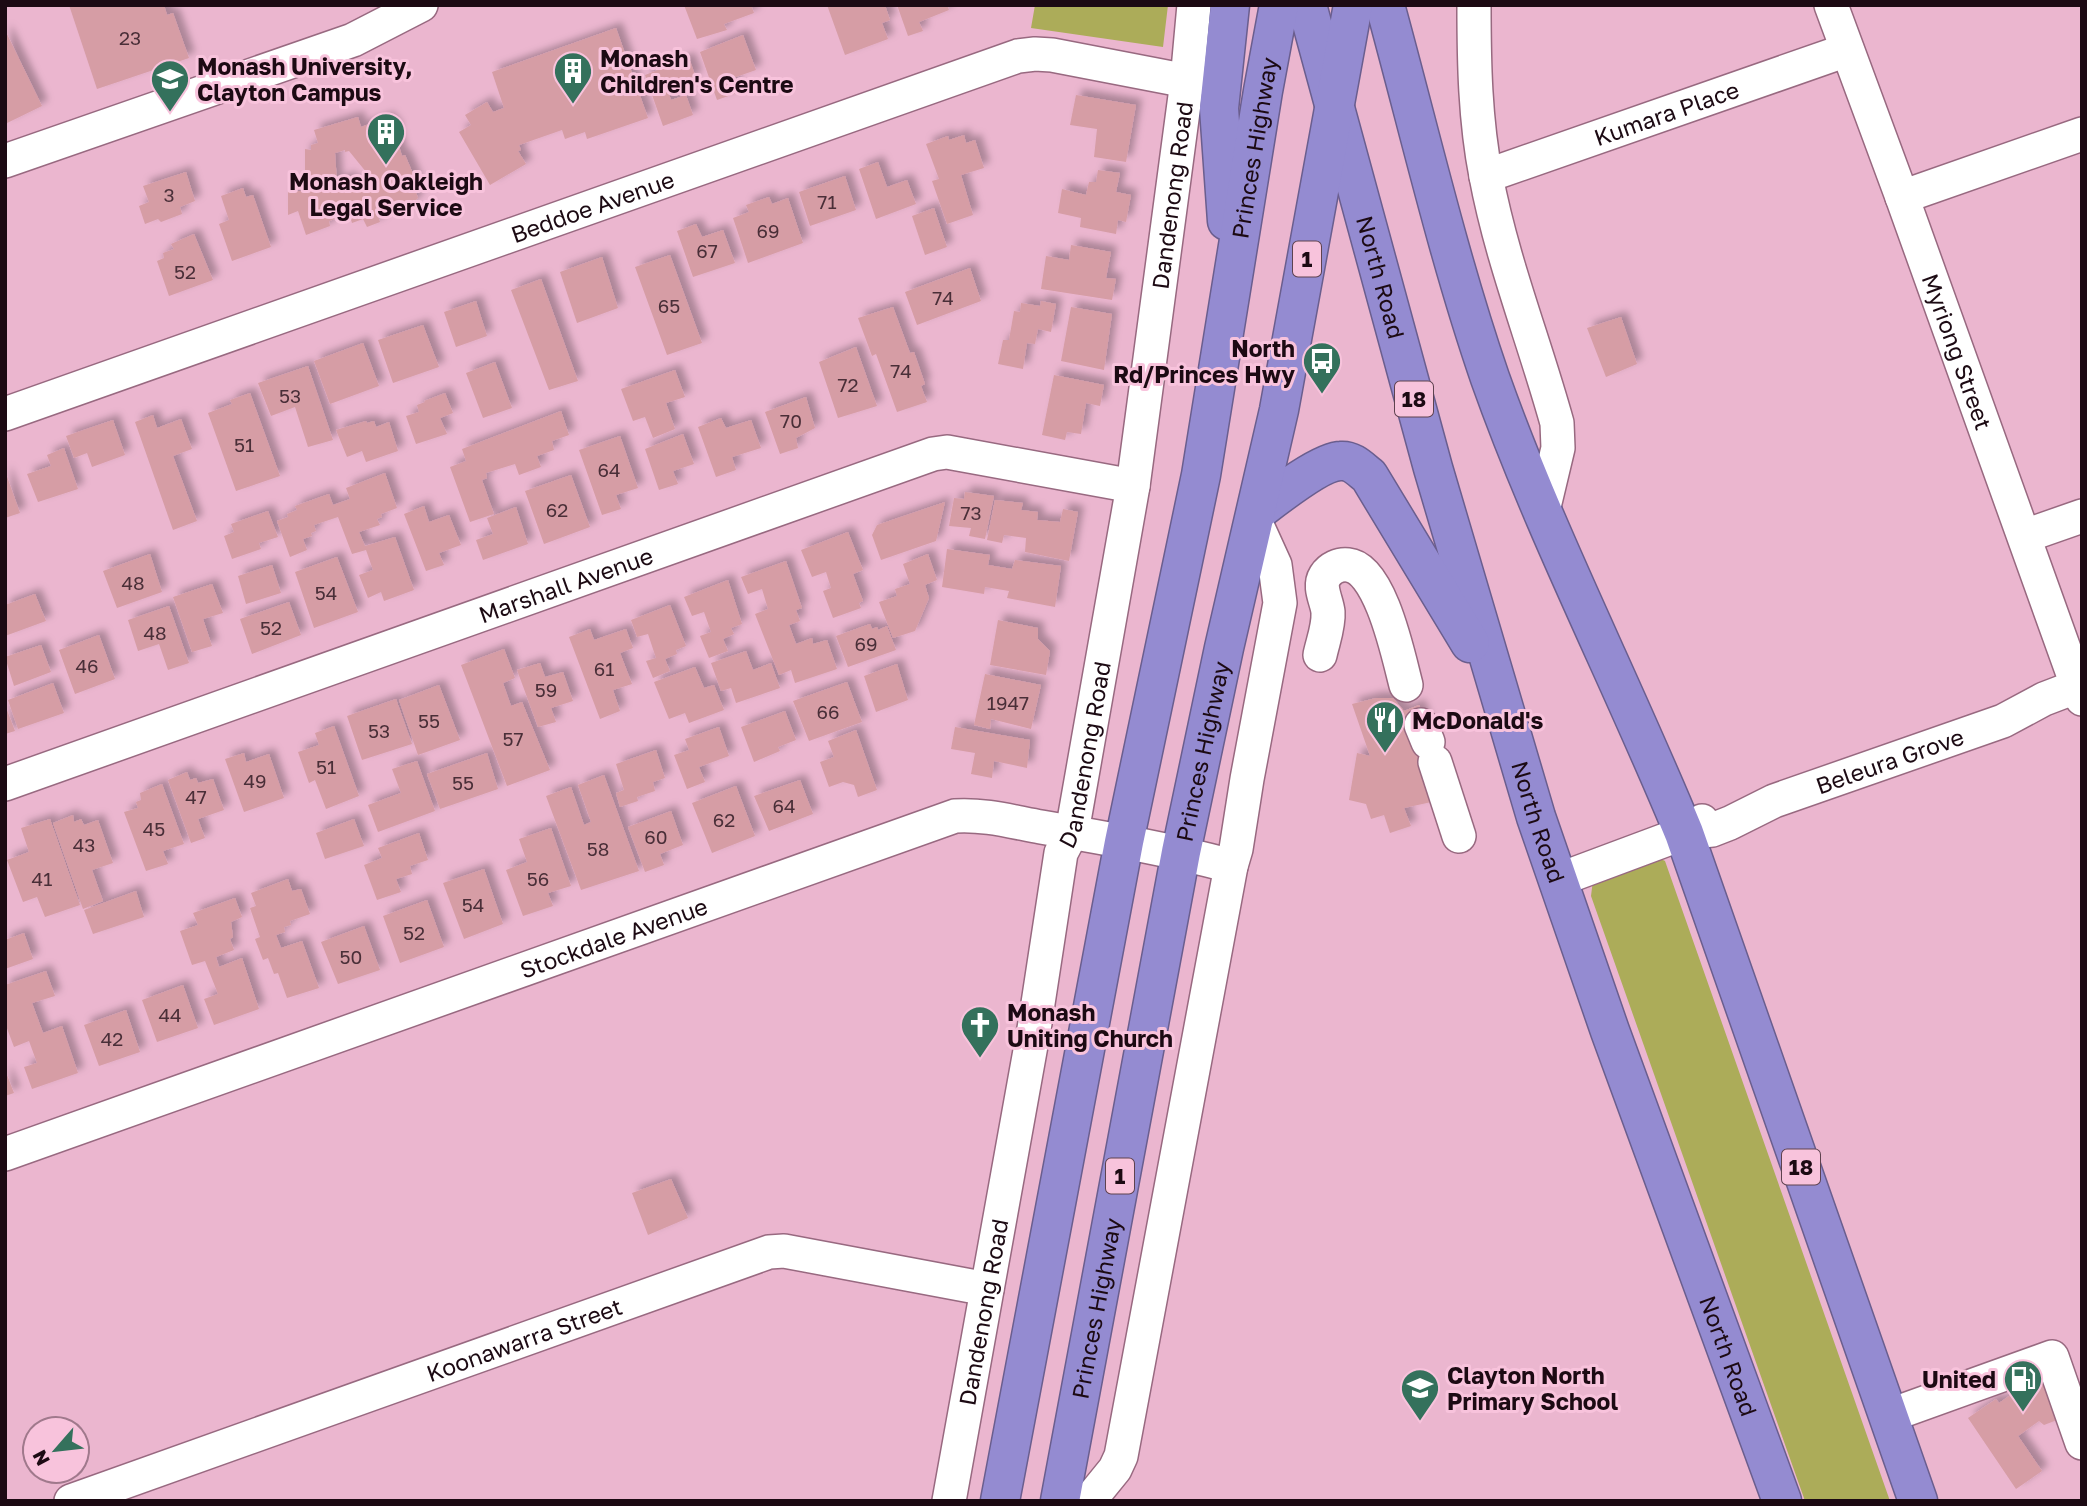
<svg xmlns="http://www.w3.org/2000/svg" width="2087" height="1506" font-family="'Golos Text',sans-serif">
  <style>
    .green { fill: #acac59 }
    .building { fill: #d69da5; fill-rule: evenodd; filter: url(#shadow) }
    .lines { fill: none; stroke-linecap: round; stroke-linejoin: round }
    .minor-casing { stroke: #986980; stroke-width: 36 }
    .highway-casing { stroke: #6a5e8e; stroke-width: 41 }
    .minor { stroke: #fff; stroke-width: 33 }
    .highway { stroke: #948bd1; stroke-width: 38 }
    .labels { text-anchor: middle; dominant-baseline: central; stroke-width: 6; stroke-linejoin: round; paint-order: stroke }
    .number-label { font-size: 19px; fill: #4a2f38 }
    .shield { fill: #f8c3dc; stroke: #5e424f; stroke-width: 2 }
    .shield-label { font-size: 21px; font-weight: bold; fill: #1c0a13 }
    .poi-label { font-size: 23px; font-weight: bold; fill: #1c0a13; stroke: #f8c3dc; text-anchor: start }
    .street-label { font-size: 23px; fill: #1c0a13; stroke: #f8c3dc }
  </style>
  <defs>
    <filter id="shadow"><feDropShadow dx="6" dy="-6" stdDeviation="3.5" flood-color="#0004"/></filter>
  </defs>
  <rect width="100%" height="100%" fill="#ebb6cf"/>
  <!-- green -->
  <path class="green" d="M1035,5h133l-5,42 -132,-19z
    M1657,857l8,4 225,640h-85l-214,-605 2,-16z"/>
  <!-- building -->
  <path class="building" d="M69,5h95l3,10 6,-2 16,45 -92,31z
    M684,5h67l3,8 -30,11 3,6 -30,9z
    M827,5h58l5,15 -8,3 6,16 -43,16z
    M897,5h50l2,5 -30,12 4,9 -15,5z
    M616,28l32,90 -61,21 -2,-7 -20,7 -3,-9 -43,15 2,5 -3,1 8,13 -36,21 -31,-53 12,-7 -6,-10 22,-13 6,10 11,-4 -12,-36z
    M5,30l37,76 -37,18z
    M743,35l13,35 -23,8 4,15 -20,7 -17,-48z
    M689,58l7,20 -29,10 4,12 15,-5 7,20 -30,11 -18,-51z
    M1076,95l60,10 -10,57 -32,-5 3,-28 -27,-4z
    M358,117l3,10 28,-10 2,7 3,-1 3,9 -2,1 7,23 3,-1 12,28 -4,1 5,14 -18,18 -9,-8 -14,5 3,9 -13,5 -4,-8 -11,4 -4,-13 -5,2 1,4 -15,5 1,5 -24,9 -8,-24 -10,4v-24h17v-42l6,1v-5l7,-2 -4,-13zM345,150v2l4,-1 22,27 -18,6 -3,-7 -13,5 -2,-29z
    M964,135l2,8 9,-3 9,28 -23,7 12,40 -26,9 -15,-43 7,-2 -13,-35 22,-8 1,4z
    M878,162l9,25 20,-7 9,24 -40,15 -17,-50z
    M1098,170l22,3 -4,19 15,3 -5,27 -8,-2 -2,14 -36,-7 1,-9 -23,-5 4,-24 24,6 3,-13h7z
    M186,172l9,29 -15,6 2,7 -21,8 -3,-3 -13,5 -6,-18 10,-4 -6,-16z
    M845,176l11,34 -46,16 -11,-34z
    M243,188l3,9 7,-2 18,52 -39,14 -13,-37 10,-4 -8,-24z
    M769,197l3,7 16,-6 15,45 -55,20 -15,-45 16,-6 -3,-7z
    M934,208l13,39 -22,8 -13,-39z
    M696,224l6,13 21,-7 12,33 -42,14 -16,-46z
    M194,234l19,46 -44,16 -12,-35 7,-3 -1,-5 11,-4 -3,-5z
    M1071,245l40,7 -5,26 10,1 -4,21 -71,-11 5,-33 23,4z
    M670,255l32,88 -35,12 -32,-88z
    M602,257l16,51 -41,15 -17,-51z
    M970,268l11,33 -64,24 -12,-33z
    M541,279l37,102 -29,9 -38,-100z
    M476,301l11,35 -31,11 -12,-35z
    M1041,301l15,3 -5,28 -13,-3 -3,15 -8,-1 -4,26 -25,-5 5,-24h6l5,-29 6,1 1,-9 19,3z
    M893,307l17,46 4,-1 11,32 -4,2 6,16 -30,10 -21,-58 -4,2 -14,-38z
    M1071,307l41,7 -8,56 -43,-9z
    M1621,317l16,47 -31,13 -19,-49z
    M423,325l16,42 -46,16 -15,-43z
    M363,343l16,43 -49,18 -16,-43z
    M856,347l21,59 -39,12 -19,-56z
    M495,362l17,46 -29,10 -17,-45z
    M308,366l25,74 -25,7 -13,-40 -24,9 -13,-33z
    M675,370l10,27 -19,6 9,26 -22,9 -8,-21 -12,4 -12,-32z
    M1054,375l50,10 -4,21 -14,-3 -5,31 -14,-2 -2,8 -23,-5z
    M250,393l30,83 -44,15 -28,-78 24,-9 -2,-4z
    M445,393l8,20 -13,5 7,16 -31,10 -10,-28 13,-4 -2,-7 8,-3 -1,-1z
    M806,397l9,31 -19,10 2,10 -18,6 -15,-42z
    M561,411l8,24 -17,6 2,9 -17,6 4,11 -22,8 -4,-11 -29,9 1,5 -5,2 12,34 -24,8 -20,-55 16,-6 -4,-12z
    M153,415l4,13 24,-9 11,30 -19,7 24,65 -24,9 -38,-108z
    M721,418l5,10 25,-8 10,28 -29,9 4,13 -20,7 -18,-50z
    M113,420l12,35 -33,12 -5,-14 -13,5 -8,-22z
    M366,421l1,2 7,-2 2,6 13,-5 9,29 -32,11 -4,-11 -15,6 -11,-27z
    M683,434l11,30 -21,7 5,13 -19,6 -14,-41z
    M620,436l18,52 -22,7 5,14 -19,6 -23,-65z
    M64,448l14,41 -40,13 -11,-28 24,-8 -4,-11z
    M5,471l15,42 -15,5z
    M385,473l12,35 -16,6 1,3 -5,2 3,6 -21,7 6,14 30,-9 19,53 -30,11 -3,-9 -13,6 -9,-23 14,-5 -7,-20 -14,4 -14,-37 -24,8 2,6 -5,2 1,3 -9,3 4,11 -17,7 -13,-36 11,-4 -1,-3 10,-4 -2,-4 34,-12 4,11 17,-6 -4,-11z
    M571,475l19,52 -46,17 -19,-53z
    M965,492l29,4 -9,43 -16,-3 2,-8 -22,-2 5,-28 10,1z
    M995,500l28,3 -2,7 17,2 -1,8 23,2 3,-13 15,3 -9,49 -44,-9 1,-14 -22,-3 -2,8 -15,-3z
    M945,502l-9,39 -55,19 -9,-25 5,-10z
    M424,506l5,16 20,-7 12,30 -22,8 5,12 -18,6 -22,-57z
    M516,507l12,37 -45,16 -7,-20 17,-6 -6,-16z
    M268,511l10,26 -19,6 2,6 -29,10 -8,-23 10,-4 -3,-8z
    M848,532l15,38 -10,4 10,27 -4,2 2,5 -28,10 -10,-27 8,-3 -5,-16 -14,5 -11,-27z
    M947,549l43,6 -2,10 24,4 3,-9 46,6 -6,41 -48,-9 2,-7 -24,-4 -1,7 -42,-7z
    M150,554l12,38 -45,16 -14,-37z
    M928,554l9,26 -12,5 4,13 -14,33 -22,7 -14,-36 18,-6 -2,-7 15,-5 -7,-20z
    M337,557l21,55 -44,16 -19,-56z
    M786,561l16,47 -6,2 4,11 -11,4 7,19 16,-6 1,6 14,-4 10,29 -42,14 -4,-13 -12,5 -24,-61 13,-5 -6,-20 -14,5 -7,-17z
    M272,565l9,28 -35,11 -8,-28z
    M728,580l14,44 -11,4 3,6 -11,5 5,12 -19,7 -9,-22 11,-4 -7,-20 -12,4 -8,-19z
    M212,584l11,29 -20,6 9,27 -20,6 -19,-55z
    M35,594l11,27 -41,15v-31z
    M289,602l12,33 -49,19 -12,-35z
    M670,605l16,41 -10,4 1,4 -12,5 5,12 -17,7 -7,-17 10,-3 -8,-24 -11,3 -6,-17z
    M169,606l20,57 -21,7 -9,-26 -21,7 -10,-31z
    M998,620l40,8v11l12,12 -4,24 -56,-10z
    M870,624l2,5 5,-2 1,3 9,-4 9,24 -48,17 -12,-31z
    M590,629l4,11 32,-11 7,19 -13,5 12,31 -19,6 7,21 -20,8 -31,-82z
    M99,635l16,44 -40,15 -16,-44z
    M41,645l10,27 -37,14 -9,-29z
    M504,649l11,29 -12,5 8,23 11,-4 28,68 -43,16 -46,-121z
    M746,651l7,19 18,-7 9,25 -44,15 -5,-15 -10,3 -10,-28z
    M540,663l5,14 18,-5 10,29 -22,7 5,14 -18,5 -21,-57z
    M897,664l11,36 -32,12 -12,-36z
    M695,667l9,21 10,-3 10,25 -35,13 -4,-10 -16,6 -15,-37z
    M985,674l56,11 -10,44 -40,-10 -1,10 -16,-4z
    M847,682l15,40 -53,19 -16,-40z
    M53,683l11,30 -46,16 -10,-29z
    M439,685l21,55 -42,15 -19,-55z
    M1376,698h17l11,13 15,-6 7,17 10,79 -32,7 7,18 -21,7 -6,-18 -13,4 -5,-15 -17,-4 8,-47 13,3 -18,-52z
    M396,699l16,45 -50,16 -15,-44z
    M5,705l10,26 -10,3z
    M785,711l11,29 -18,7 2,4 -26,11 -13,-35z
    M334,726l25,70 -33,13 -11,-29 -6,3 -11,-31 21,-7 -4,-12z
    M719,727l10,29 -30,11 6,15 -18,7 -13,-34 15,-5 -4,-11z
    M955,727l75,13 -3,28 -33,-7 -2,17 -21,-4 4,-21 -24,-4z
    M856,730l21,60 -19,7 -4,-12 -11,-3 -14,5 -9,-25 14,-5 -6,-16z
    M656,750l9,28 -12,4 2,9 -18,6 1,4 -18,6 -4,-14 8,-3 -8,-26z
    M244,753l2,9 23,-8 15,44 -40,14 -19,-53z
    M487,753l11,36 -58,20 -13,-35z
    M417,761l18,50 -57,21 -10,-27 33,-12 -9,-24z
    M187,772l3,8 6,-2 2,5 15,-4 11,31 -26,9 7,19 -14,5 -23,-63z
    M604,775l35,96 -58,19 -35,-94 25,-9 13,38 7,-3 -13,-37z
    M800,780l13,34 -44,17 -15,-35z
    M162,784l22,60 -21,7 5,13 -22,7 -22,-59 14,-4 -2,-6 5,-2 -1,-7z
    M736,786l19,50 -43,17 -20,-50z
    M671,811l12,34 -23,9 4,11 -19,7 -17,-45z
    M73,815l1,7 7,-3 3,6 14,-5 15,43 -21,7 11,31 -20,8 -30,-86z
    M50,819l30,86 -35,12 -8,-20 -14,5 -16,-42 22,-8 -8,-24z
    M354,819l10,27 -39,13 -9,-26z
    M551,828l20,58 -23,7 5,13 -30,10 -17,-46 21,-8 -8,-23z
    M419,833l9,27 -18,6 2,8 -16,5 5,13 -24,8 -13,-35 18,-7 -4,-10z
    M484,869l19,55 -39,15 -21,-56z
    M288,879l4,12 9,-2 9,25 -20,7 1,4 -7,2 1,5 -9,3 5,13 21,-7 17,47 -32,10 -9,-25 -4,1 -6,-16 -5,2 -8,-21 5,-2 -10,-29 6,-2 -5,-13z
    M136,891l8,26 -51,17 -9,-24z
    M235,898l7,19 -11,5 2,15 -3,2 4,11 -18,7 3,10 23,-9 17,51 -45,16 -10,-26 14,-5 -13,-33 -13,4 -12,-34 18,-6 -5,-12z
    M427,900l17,47 -44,16 -17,-47z
    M364,926l16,44 -42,14 -17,-42z
    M24,933l9,26 -28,10v-29z
    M46,971l9,25 -23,7 11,30 19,-7 16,47 -46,16 -8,-22 13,-4 -8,-22 -15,6 -9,-24v-38z
    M183,985l15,43 -41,14 -15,-42z
    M126,1010l14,42 -41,14 -15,-41z
    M5,1070l9,23 -9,3z
    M671,1179l17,39 -40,17 -16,-42z
    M2047,1365l18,52 -21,8 -5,-4 -21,15 24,35 -26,18 -48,-71 28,-19 3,4 19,-13 -4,-13z"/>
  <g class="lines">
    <!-- minor casing -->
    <g class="minor-casing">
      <g id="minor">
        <path d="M1474,5c0,57 1,115 12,171 16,85 48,164 71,247l1,25 -15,63"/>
        <path id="s1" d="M1831,5l71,192 180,502"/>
        <path d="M5,161l348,-121 68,-35"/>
        <path id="s2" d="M1486,176l361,-126"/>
        <path d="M1902,197l180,-63"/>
        <path id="s3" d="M5,414l1013,-358 17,-2 17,1 135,26"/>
        <path d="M2025,536l57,-20"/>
        <path d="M1320,655c3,-14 9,-29 8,-43 -1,-11 -10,-25 -3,-36 5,-8 14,-12 23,-11 33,3 51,94 58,120"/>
        <path d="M1421,725l7,17"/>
        <path d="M1435,762l24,74"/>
        <path id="s4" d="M5,784l928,-330 14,-2 186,34"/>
        <path id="s5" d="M1684,833l28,-3 18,-7 44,-22 229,-80 41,-22 34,-13"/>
        <path d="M1558,880l126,-47 18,-12"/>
        <path id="s6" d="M5,1154l950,-338c29,-2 58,6 86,11 64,11 127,22 190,39"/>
        <path d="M1888,1416l164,-59 30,86"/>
        <path id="s7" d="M71,1501l698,-249 15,-1 203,38"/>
        <path id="s8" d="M949,1501l86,-478 26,-170 11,-21 61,-346 54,-405 7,-76"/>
        <path d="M1089,1501l26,-32 6,-13 110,-590 5,-17 11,-70 33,-176 -5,-38 -20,-44"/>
      </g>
    </g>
    <!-- highway casing -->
    <g class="highway-casing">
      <g id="highway">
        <path id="s9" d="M1307,5l126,463 103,349 74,214 172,470"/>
        <path d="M1385,5c34,124 63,251 105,373 55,155 131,302 194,455l234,668"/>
        <path d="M1227,221l-8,-113 11,-103"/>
        <path d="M1256,512c17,-13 65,-51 85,-51 11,-1 19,8 28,15l101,167"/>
        <path id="s10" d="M1000,1501l124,-659 77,-367 62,-384 16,-86"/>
        <path id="s11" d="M1060,1501l121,-649 43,-204 55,-238 74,-405"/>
      </g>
    </g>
    <!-- minor -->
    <use href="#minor" class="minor"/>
    <!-- highway -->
    <use href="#highway" class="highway"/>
  </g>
  <!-- icons -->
  <defs>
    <g id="building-pin" transform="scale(2.0125)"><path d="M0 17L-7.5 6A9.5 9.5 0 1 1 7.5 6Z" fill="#34715c" stroke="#f8c3dc"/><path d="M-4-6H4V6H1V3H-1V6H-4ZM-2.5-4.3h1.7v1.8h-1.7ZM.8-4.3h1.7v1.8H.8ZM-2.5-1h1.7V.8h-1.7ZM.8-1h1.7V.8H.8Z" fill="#fff"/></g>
    <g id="university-pin" transform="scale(2.0125)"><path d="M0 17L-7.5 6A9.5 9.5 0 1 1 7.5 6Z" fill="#34715c" stroke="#f8c3dc"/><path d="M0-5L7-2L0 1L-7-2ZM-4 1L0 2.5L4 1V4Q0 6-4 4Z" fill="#fff"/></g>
    <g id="bus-pin" transform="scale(2.0125)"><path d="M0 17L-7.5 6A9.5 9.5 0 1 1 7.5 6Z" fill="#34715c" stroke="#f8c3dc"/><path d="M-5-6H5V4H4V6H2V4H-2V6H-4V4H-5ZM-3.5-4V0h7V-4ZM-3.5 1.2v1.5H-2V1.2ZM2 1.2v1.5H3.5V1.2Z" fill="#fff"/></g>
    <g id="restaurant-pin" transform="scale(2.0125)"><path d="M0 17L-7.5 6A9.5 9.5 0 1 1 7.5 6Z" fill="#34715c" stroke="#f8c3dc"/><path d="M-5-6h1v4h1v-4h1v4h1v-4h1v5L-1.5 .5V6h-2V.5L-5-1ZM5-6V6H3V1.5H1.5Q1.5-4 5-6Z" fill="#fff"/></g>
    <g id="church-pin" transform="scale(2.0125)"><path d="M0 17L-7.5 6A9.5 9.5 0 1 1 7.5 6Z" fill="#34715c" stroke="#f8c3dc"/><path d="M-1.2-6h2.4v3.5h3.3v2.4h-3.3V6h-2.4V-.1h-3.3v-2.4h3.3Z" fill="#fff"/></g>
    <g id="fuel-pin" transform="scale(2.0125)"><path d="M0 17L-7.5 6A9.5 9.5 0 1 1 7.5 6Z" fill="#34715c" stroke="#f8c3dc"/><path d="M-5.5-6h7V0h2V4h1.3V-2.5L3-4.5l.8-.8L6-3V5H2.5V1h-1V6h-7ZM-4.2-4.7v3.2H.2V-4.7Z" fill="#fff"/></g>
    <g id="school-pin" transform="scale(2.0125)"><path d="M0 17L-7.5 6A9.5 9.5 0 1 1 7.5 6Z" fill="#34715c" stroke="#f8c3dc"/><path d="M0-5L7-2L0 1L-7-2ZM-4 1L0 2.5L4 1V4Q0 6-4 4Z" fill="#fff"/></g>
  </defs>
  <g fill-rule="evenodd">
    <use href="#building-pin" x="573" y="71"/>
    <use href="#university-pin" x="170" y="79"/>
    <use href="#building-pin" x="386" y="132"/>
    <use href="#bus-pin" x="1322" y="361"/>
    <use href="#restaurant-pin" x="1385" y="720"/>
    <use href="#church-pin" x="980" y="1025"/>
    <use href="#fuel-pin" x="2023" y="1379"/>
    <use href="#school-pin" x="1420" y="1388"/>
  </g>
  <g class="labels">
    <!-- number labels -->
    <g class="number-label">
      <text x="130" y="37">23</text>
      <text x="169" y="194">3</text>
      <text x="827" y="201">71</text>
      <text x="768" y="230">69</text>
      <text x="707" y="250">67</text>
      <text x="185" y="271">52</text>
      <text x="943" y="297">74</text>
      <text x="669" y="305">65</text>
      <text x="901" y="370">74</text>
      <text x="848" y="384">72</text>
      <text x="290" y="395">53</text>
      <text x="791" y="420">70</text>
      <text x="244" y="444">51</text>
      <text x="609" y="469">64</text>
      <text x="557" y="509">62</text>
      <text x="971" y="512">73</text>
      <text x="133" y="582">48</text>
      <text x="326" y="592">54</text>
      <text x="271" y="627">52</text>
      <text x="155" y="632">48</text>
      <text x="866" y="643">69</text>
      <text x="87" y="665">46</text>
      <text x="604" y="668">61</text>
      <text x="546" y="689">59</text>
      <text x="1008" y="702">1947</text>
      <text x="828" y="711">66</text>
      <text x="429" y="720">55</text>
      <text x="379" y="730">53</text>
      <text x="513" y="738">57</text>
      <text x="326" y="766">51</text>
      <text x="255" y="780">49</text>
      <text x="463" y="782">55</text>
      <text x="196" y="796">47</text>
      <text x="784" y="805">64</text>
      <text x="724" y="819">62</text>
      <text x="154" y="828">45</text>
      <text x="656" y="836">60</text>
      <text x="84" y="844">43</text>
      <text x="598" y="848">58</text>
      <text x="42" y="878">41</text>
      <text x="538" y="878">56</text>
      <text x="473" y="904">54</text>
      <text x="414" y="932">52</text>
      <text x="351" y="956">50</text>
      <text x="170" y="1014">44</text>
      <text x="112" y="1038">42</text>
    </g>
    <!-- shield labels -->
    <g class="shield">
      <rect x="1293" y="241.5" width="28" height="35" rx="5"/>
      <rect x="1395" y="381.5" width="38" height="35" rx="5"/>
      <rect x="1782" y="1149.5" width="38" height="35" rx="5"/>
      <rect x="1106" y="1158.5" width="28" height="35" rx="5"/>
    </g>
    <g class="shield-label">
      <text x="1307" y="259">1</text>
      <text x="1414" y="399">18</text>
      <text x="1801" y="1167">18</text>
      <text x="1120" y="1176">1</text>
    </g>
    <!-- poi labels -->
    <g class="poi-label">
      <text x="600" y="58">Monash<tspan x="600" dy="26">Children's Centre</tspan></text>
      <text x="197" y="66">Monash University,<tspan x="197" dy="26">Clayton Campus</tspan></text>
      <text x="386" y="181" text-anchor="middle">Monash Oakleigh<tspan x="386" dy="26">Legal Service</tspan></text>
      <text x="1295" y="348" text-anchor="end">North<tspan x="1295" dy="26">Rd/Princes Hwy</tspan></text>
      <text x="1412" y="720">McDonald's</text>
      <text x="1007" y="1012">Monash<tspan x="1007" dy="26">Uniting Church</tspan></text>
      <text x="1447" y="1375">Clayton North<tspan x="1447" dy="26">Primary School</tspan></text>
      <text x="1996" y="1379" text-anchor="end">United</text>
    </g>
    <!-- street labels -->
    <g class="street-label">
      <text stroke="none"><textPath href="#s2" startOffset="191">Kumara Place</textPath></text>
      <text stroke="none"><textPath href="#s10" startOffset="1377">Princes Highway</textPath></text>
      <text stroke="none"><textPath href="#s8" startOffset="1326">Dandenong Road</textPath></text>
      <text stroke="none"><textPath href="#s3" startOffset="623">Beddoe Avenue</textPath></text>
      <text stroke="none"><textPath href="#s9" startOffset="282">North Road</textPath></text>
      <text stroke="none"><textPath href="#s1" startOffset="369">Myriong Street</textPath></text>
      <text stroke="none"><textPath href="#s4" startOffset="595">Marshall Avenue</textPath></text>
      <text stroke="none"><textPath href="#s11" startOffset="763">Princes Highway</textPath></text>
      <text stroke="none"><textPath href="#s8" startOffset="760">Dandenong Road</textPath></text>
      <text stroke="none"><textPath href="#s5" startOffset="219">Beleura Grove</textPath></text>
      <text stroke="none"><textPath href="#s9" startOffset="849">North Road</textPath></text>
      <text stroke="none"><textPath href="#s6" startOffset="646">Stockdale Avenue</textPath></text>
      <text stroke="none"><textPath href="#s11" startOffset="196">Princes Highway</textPath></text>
      <text stroke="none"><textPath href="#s8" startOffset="192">Dandenong Road</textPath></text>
      <text stroke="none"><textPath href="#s7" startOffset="481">Koonawarra Street</textPath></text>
      <text stroke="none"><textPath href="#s9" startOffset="1416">North Road</textPath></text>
    </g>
  </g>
  <!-- border -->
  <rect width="2087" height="1506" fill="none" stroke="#1c0a13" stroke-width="14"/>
  <!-- north arrow -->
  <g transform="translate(56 1450) rotate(242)"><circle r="33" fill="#f8c3dc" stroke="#a0798c" stroke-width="2"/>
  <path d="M0-5L12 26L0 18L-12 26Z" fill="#34715c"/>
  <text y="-10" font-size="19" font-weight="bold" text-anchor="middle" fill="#1c0a13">N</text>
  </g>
</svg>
